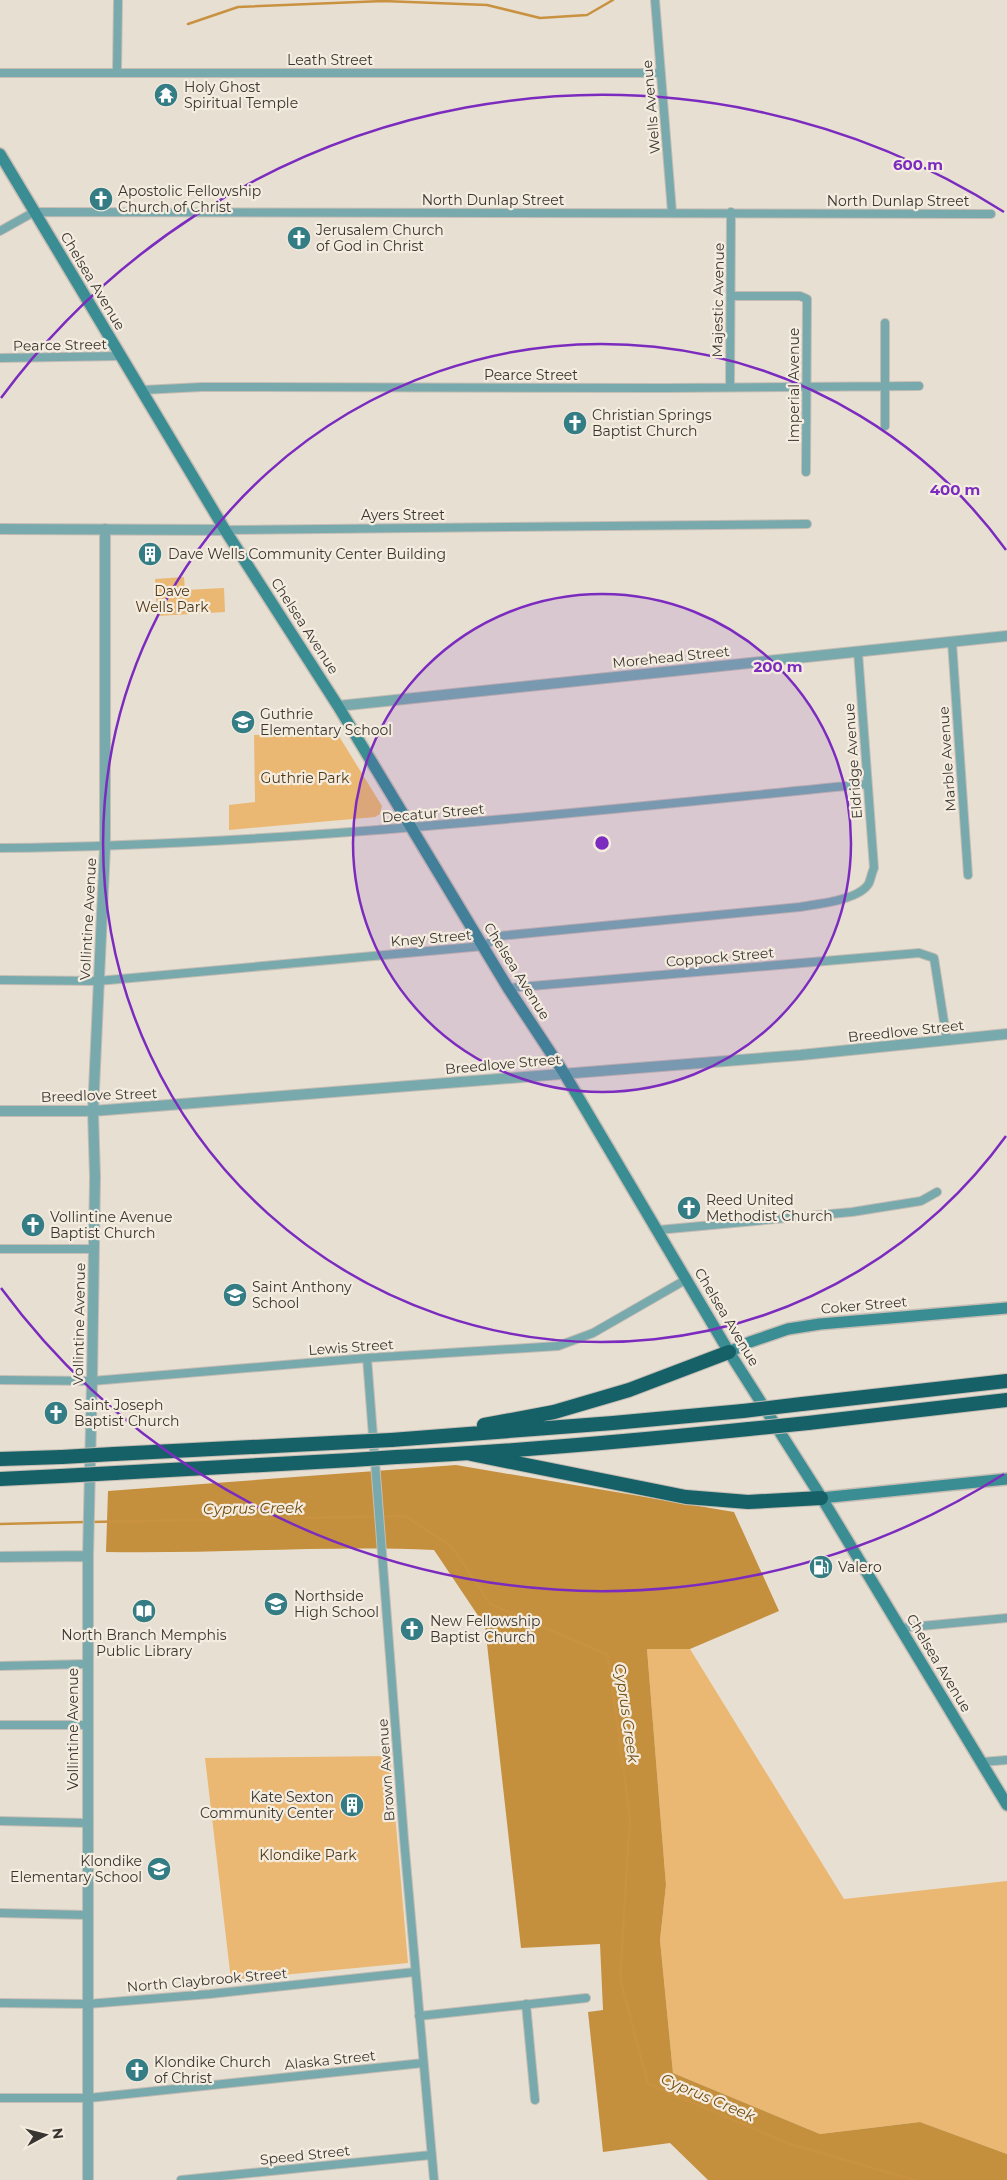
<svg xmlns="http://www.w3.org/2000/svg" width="1007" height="2180" font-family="Montserrat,sans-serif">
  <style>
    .green { fill: #eab872 }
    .forest { fill: #c5903e }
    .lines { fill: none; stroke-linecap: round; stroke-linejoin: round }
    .stream { stroke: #c89240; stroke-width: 2.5 }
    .minor-casing { stroke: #c5bdb3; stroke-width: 10 }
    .tertiary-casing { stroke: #c5bdb3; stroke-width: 12 }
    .secondary-casing { stroke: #c5bdb3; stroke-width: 14 }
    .motorway-casing { stroke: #c5bdb3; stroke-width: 16 }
    .minor { stroke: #78a9ad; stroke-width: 8 }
    .tertiary { stroke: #78a9ad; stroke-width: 10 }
    .secondary { stroke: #3b8d94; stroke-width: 11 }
    .motorway { stroke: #156167; stroke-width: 14 }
    .motorway-bridge-casing { stroke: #c5bdb3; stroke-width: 16; stroke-linecap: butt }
    .motorway-bridge { stroke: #156167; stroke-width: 14 }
    .ring { fill: none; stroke: #7b2cbf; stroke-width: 2.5 }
    .labels { text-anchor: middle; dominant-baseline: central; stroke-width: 4.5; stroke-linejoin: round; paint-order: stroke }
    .street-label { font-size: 14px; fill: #393631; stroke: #f5ece0 }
    .poi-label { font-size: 14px; fill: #393631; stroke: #f5ece0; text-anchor: start }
    .park-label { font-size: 14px; fill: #4f3816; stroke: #f5ece0 }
    .water-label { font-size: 15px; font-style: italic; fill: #724d0f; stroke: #f5ece0 }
    .centre { fill: #7b2cbf; stroke: #f5ece0; stroke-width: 2.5 }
    .ring-label { font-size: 15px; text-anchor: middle; font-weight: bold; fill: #7b2cbf; stroke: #f5ece0; stroke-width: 4.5; stroke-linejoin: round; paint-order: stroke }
  </style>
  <rect width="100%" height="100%" fill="#e8dfd3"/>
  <!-- green -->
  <path class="green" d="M184,577l1,13 39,-2 1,24 -68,4 -2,-37z
    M337,733l45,73 -2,8 -5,3 -146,13v-25l26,-3 -1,-67z
    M647,1649h43l154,250 163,-18v273l-87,-32 -100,12 -147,-61 -13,-133 6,-55z
    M390,1756l18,207 -177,17 -26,-222z"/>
  <!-- forest -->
  <path class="forest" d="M456,1465l278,47 45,99 -89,38h-43l19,236 -6,55 13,133 147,61 100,-12 87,32v26h-299l-38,-37 -67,9 -15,-140 15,-2 -3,-66 -79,4 -36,-322 -51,-76c-109,-5 -218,4 -328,2l2,-61z"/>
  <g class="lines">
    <!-- stream -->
    <path class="stream" d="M188,24l50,-17 145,-6 104,4 53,13 47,-3 26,-15
      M90,1522l315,-6 47,31 38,57 118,51 22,162 -10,161 28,106 142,60 124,36
      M0,1524l85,-2"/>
    <!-- minor casing -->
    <g class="minor-casing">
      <path id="minor" d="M655,0l17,212
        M117,72l1,-72
        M0,73h660
        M0,231l34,-19 957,2
        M731,296h69l7,3 -1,173
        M885,323v103
        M0,358l121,-2
        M730,387l1,-175
        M142,390l60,-3 464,1 253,-2
        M225,530l582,-6
        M952,642l16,233
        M0,848c290,-3 579,-36 867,-64
        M0,980l98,1 386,-35 15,-10 301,-29c18,-3 60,-7 69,-24 2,-5 3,-11 5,-15l-16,-216
        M508,988l411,-35 15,5 13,83
        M658,1230l194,-18 69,-11 16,-9
        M0,1249h94
        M367,1358l37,481 30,341
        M0,1380l92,1 275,-23 191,-12 35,-13 94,-54
        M900,1628l107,-10
        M0,1666l87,-2
        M0,1725h88
        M982,1762l25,-2
        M0,1821l87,2
        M0,1913l87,2
        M0,2003l88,1 122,-10 205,-22
        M526,2004l9,96
        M419,2016l167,-18
        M0,2098h89l334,-35
        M181,2180l250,-25"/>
    </g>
    <!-- tertiary casing -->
    <g class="tertiary-casing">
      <path id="tertiary" d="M0,529l225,1
        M338,706l669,-70
        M0,1111h93l708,-56 206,-21
        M0,1557l88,-1
        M88,2180v-624l4,-175 3,-204 -2,-66 12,-264v-318"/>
    </g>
    <!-- secondary casing -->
    <g class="secondary-casing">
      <path id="secondary" d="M0,154l225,376 113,176 170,282 56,85 165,279 94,148 184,305
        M729,1352l21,-10 38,-13 32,-5 187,-16
        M821,1498l186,-19"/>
    </g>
    <!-- motorway casing -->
    <g class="motorway-casing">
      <path id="motorway" d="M802,1404l205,-23
        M808,1423l199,-23
        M484,1425l70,-13 75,-22 100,-38
        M391,1440l222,-17 130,-12
        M114,1454l237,-12
        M471,1454l215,43 62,5 73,-4
        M396,1457c118,-5 235,-16 353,-28
        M0,1459l62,-2
        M115,1473l237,-13
        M0,1479l61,-3"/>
    </g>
    <!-- minor -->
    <use href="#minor" class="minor"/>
    <!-- tertiary -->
    <use href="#tertiary" class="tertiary"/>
    <!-- secondary -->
    <use href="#secondary" class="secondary"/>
    <!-- motorway -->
    <use href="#motorway" class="motorway"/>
    <!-- motorway-bridge casing -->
    <g class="motorway-bridge-casing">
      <path id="motorway-bridge" d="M743,1411l59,-7
        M749,1429l59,-6
        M351,1442l40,-2
        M62,1457l52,-3
        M352,1460l44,-3
        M61,1476l54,-3"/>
    </g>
    <!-- motorway-bridge -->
    <use href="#motorway-bridge" class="motorway-bridge"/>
  </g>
  <!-- distance rings -->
  <circle cx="602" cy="843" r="249" fill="#7b2cbf" fill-opacity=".12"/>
  <g class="ring">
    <circle cx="602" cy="843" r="249"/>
    <path d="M1006 1136A499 499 0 1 1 1006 550"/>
    <path d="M1004 1474A748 748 0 0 1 1 1288M1 398A748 748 0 0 1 1004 212"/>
  </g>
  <!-- icons -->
  <defs>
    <g id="temple-disc" transform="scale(1.25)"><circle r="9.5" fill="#357d84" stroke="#f5ece0"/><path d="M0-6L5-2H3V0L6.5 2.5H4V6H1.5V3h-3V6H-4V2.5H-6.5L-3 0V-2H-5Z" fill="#fff"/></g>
    <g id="church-disc" transform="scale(1.25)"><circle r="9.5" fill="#357d84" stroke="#f5ece0"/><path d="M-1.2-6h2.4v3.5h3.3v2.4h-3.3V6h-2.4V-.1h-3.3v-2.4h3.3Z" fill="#fff"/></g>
    <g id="building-disc" transform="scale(1.25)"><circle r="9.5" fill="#357d84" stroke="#f5ece0"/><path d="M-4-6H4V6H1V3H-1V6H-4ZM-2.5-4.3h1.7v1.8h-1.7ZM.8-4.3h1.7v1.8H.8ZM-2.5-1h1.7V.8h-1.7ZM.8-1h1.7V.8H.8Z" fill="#fff"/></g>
    <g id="school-disc" transform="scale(1.25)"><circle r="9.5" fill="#357d84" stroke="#f5ece0"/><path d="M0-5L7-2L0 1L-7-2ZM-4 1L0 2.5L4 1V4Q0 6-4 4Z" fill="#fff"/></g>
    <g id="fuel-disc" transform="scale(1.25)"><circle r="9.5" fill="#357d84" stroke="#f5ece0"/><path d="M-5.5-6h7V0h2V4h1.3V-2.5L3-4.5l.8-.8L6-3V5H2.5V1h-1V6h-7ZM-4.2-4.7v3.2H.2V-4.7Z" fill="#fff"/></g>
    <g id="library-disc" transform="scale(1.25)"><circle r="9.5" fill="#357d84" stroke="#f5ece0"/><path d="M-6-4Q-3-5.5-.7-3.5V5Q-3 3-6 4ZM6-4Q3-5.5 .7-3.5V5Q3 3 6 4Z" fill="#fff"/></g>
  </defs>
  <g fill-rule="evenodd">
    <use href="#temple-disc" x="166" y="95"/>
    <use href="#church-disc" x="101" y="199"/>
    <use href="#church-disc" x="299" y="238"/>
    <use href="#church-disc" x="575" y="423"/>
    <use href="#building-disc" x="150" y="554"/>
    <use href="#school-disc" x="243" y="722"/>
    <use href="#church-disc" x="689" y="1208"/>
    <use href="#church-disc" x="33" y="1225"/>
    <use href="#school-disc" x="235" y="1295"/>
    <use href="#church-disc" x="56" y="1413"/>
    <use href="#fuel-disc" x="821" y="1567"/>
    <use href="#school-disc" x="276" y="1604"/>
    <use href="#library-disc" x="144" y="1611"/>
    <use href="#church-disc" x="412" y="1629"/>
    <use href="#building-disc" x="352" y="1805"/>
    <use href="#school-disc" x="159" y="1869"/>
    <use href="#church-disc" x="137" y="2070"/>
  </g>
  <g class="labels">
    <!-- street labels -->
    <g class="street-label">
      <text x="330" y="60">Leath Street</text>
      <text transform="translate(651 107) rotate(-95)">Wells Avenue</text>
      <text x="493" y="200">North Dunlap Street</text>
      <text x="898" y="201">North Dunlap Street</text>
      <text transform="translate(93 281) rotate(59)">Chelsea Avenue</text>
      <text transform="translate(718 300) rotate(-89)">Majestic Avenue</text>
      <text transform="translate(60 345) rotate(-1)">Pearce Street</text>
      <text x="531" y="375">Pearce Street</text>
      <text transform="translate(794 385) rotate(-90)">Imperial Avenue</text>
      <text x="403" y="515">Ayers Street</text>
      <text transform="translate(305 626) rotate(57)">Chelsea Avenue</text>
      <text transform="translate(671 657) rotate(-6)">Morehead Street</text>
      <text transform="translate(947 759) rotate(-94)">Marble Avenue</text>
      <text transform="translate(853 761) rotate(-94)">Eldridge Avenue</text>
      <text transform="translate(433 813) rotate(-5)">Decatur Street</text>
      <text transform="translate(88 919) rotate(-87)">Vollintine Avenue</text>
      <text transform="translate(431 938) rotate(-5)">Kney Street</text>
      <text transform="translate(720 957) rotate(-5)">Coppock Street</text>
      <text transform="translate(517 971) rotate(58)">Chelsea Avenue</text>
      <text transform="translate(906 1031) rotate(-6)">Breedlove Street</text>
      <text transform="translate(503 1064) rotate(-5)">Breedlove Street</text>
      <text transform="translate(99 1095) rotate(-2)">Breedlove Street</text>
      <text transform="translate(864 1305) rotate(-5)">Coker Street</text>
      <text transform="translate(727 1317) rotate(59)">Chelsea Avenue</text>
      <text transform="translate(79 1324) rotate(-89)">Vollintine Avenue</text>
      <text transform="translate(351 1347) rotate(-4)">Lewis Street</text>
      <text transform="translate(939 1663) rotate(59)">Chelsea Avenue</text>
      <text transform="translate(73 1729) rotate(-90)">Vollintine Avenue</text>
      <text transform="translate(386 1770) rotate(-94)">Brown Avenue</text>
      <text transform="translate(207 1980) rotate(-5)">North Claybrook Street</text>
      <text transform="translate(330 2060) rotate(-6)">Alaska Street</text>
      <text transform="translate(305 2155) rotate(-6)">Speed Street</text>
    </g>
    <!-- poi labels -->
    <g class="poi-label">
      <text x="184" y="87">Holy Ghost<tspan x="184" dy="16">Spiritual Temple</tspan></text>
      <text x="118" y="191">Apostolic Fellowship<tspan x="118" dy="16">Church of Christ</tspan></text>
      <text x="316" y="230">Jerusalem Church<tspan x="316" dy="16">of God in Christ</tspan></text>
      <text x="592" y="415">Christian Springs<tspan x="592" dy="16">Baptist Church</tspan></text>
      <text x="168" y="554">Dave Wells Community Center Building</text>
      <text x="260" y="714">Guthrie<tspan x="260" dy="16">Elementary School</tspan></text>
      <text x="706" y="1200">Reed United<tspan x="706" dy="16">Methodist Church</tspan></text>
      <text x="50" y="1217">Vollintine Avenue<tspan x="50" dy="16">Baptist Church</tspan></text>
      <text x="252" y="1287">Saint Anthony<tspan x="252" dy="16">School</tspan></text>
      <text x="74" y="1405">Saint Joseph<tspan x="74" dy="16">Baptist Church</tspan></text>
      <text x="838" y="1567">Valero</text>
      <text x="294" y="1596">Northside<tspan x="294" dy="16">High School</tspan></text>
      <text x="430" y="1621">New Fellowship<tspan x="430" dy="16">Baptist Church</tspan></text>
      <text x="144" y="1635" text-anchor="middle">North Branch Memphis<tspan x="144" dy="16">Public Library</tspan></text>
      <text x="334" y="1797" text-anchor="end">Kate Sexton<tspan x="334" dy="16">Community Center</tspan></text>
      <text x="142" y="1861" text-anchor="end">Klondike<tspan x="142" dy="16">Elementary School</tspan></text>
      <text x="154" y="2062">Klondike Church<tspan x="154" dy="16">of Christ</tspan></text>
    </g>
    <!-- park labels -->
    <g class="park-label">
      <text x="172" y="591">Dave<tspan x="172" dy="16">Wells Park</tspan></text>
      <text x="305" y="778">Guthrie Park</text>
      <text x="308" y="1855">Klondike Park</text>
    </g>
    <!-- water labels -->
    <g class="water-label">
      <text transform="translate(253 1508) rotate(-1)">Cyprus Creek</text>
      <text transform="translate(627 1713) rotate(82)">Cyprus Creek</text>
      <text transform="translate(708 2097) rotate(23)">Cyprus Creek</text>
    </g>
  </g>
  <circle cx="602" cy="843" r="8" class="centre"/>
  <g class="ring-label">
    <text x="918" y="170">600 m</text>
    <text x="955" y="495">400 m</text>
    <text x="778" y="672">200 m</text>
  </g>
  <!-- north arrow -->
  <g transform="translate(45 2135) rotate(83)" stroke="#f5ece0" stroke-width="4" paint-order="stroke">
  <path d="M0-4L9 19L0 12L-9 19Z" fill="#393631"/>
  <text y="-8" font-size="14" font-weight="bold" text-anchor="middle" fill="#393631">N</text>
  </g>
</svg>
